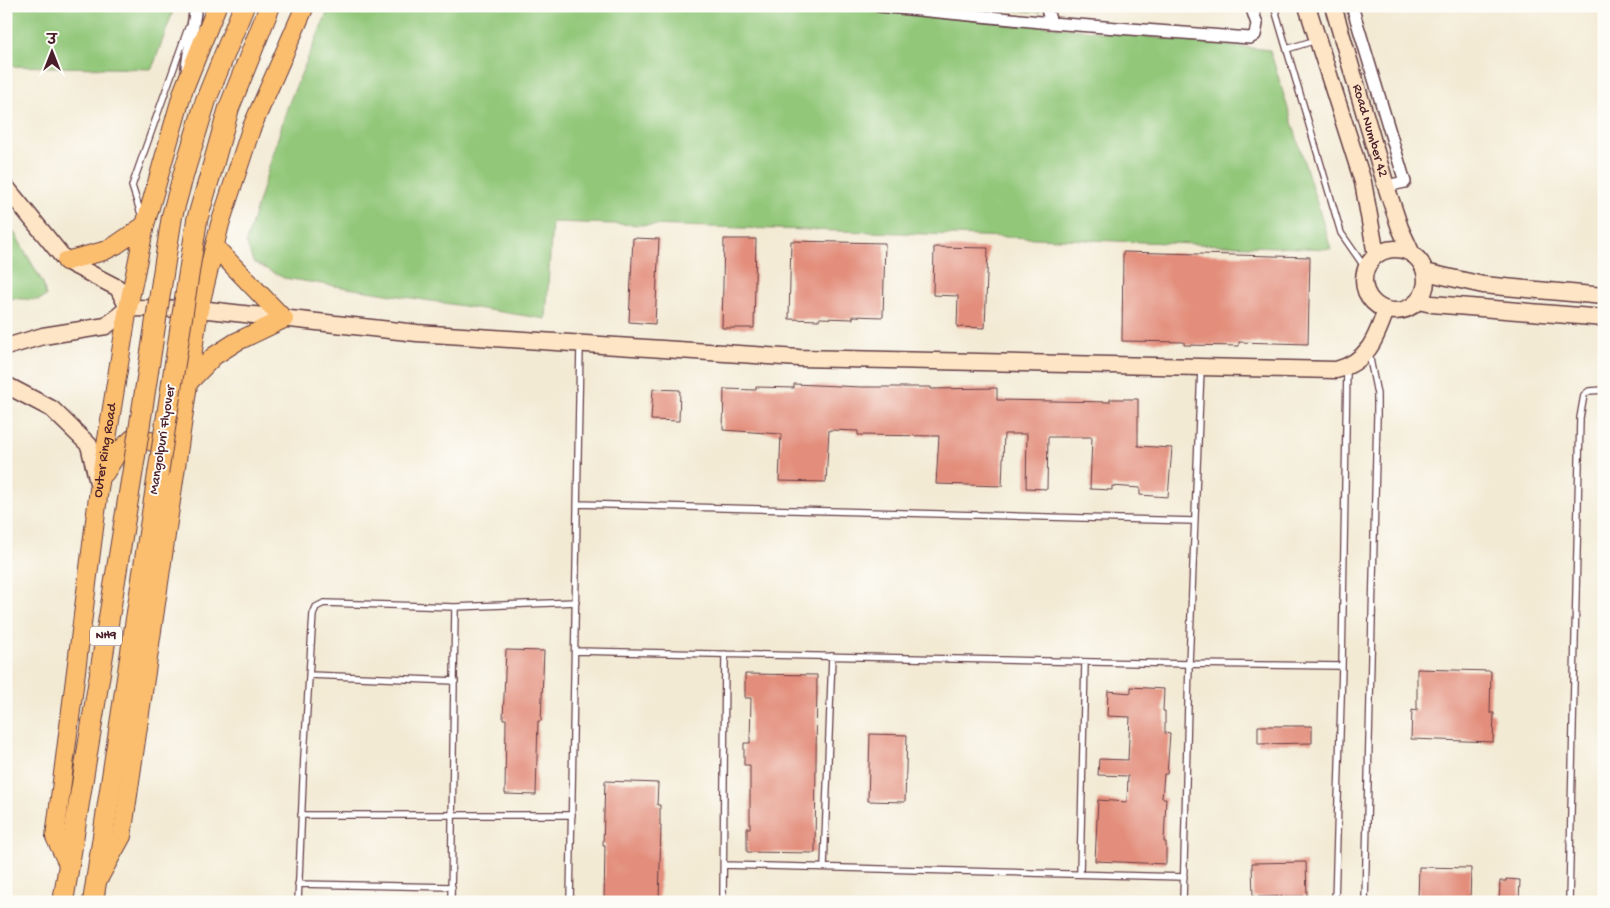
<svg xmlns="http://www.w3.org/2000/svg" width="1610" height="908" font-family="'Gochi Hand','Playpen Sans Deva',sans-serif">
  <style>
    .green { fill: #92c779; stroke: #6e7352 }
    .building { fill: #e38e7b }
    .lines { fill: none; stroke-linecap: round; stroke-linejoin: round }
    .lane-casing { stroke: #633d44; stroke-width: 8 }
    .street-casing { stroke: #633d44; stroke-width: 14 }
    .secondary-casing { stroke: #633d44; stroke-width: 19 }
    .primary-casing { stroke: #633d44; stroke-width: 20 }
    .highway-casing { stroke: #633d44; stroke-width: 22 }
    .lane { stroke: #fff; stroke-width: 5.5 }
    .street { stroke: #fff; stroke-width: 11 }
    .secondary { stroke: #fde5c5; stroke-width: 16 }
    .primary { stroke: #fbbd6e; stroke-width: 18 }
    .highway { stroke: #fbbd6e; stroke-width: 20 }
    .highway-bridge-casing { stroke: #633d44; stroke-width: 22; stroke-linecap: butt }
    .highway-bridge { stroke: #fbbd6e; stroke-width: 20 }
    .labels { text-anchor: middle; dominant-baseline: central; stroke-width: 4; stroke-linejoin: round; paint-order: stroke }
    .shield { fill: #fdfcf7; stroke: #806168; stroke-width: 1 }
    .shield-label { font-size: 12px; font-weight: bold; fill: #4a1f2b }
    .street-label { font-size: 14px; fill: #4a1f2b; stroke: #fdfcf7 }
  </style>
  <rect width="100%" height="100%" fill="#fdfcf7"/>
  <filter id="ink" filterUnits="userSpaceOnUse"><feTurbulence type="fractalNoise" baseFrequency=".02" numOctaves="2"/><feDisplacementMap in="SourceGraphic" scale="10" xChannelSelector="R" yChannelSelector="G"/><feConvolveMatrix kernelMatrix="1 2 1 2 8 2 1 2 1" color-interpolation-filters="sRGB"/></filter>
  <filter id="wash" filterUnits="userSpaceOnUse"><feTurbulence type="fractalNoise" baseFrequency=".0096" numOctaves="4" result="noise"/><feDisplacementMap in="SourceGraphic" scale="20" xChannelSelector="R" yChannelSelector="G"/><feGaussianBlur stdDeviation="1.12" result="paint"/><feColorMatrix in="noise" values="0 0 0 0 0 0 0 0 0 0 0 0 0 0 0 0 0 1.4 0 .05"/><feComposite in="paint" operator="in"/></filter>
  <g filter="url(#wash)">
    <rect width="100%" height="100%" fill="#f3ead4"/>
    <!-- green -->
    <path class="green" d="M6,6h169l-23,63 -146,-3z
      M330,6h530l410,44 61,199 -459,-17 -320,-10 -6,97 -262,-41 -31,-16 -7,-20 42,-137z
      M960,6h79l2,6z
      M6,218l37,65 3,13 -7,4 -33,-2z"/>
    <g id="blocks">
      <!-- building -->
      <path class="building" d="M633,238l26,1 -4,85 -26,-2z
        M724,239h32l-2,89h-32z
        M791,241l94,2 -2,74 -30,-1v3l-33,-1 -1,2 -30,-1z
        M934,247l54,1 -3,80 -28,-1 1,-31 -25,-1z
        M1123,252l187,5 -2,87 -69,-2v4l-55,-1v-3l-62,-1z
        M794,384l67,3h70v2l66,-1v12l113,2v-3h28v47l34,2 -4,49 -28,-2v-7l-28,-2v4l-22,-1 2,-52h-44l-1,52 -21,-1 1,-54h-23l-2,52 -66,-2 3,-48 -81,-1v-4l-29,-1 -3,52 -47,-1 2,-47 -58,-4 1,-41 32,1v-3l38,1z
        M653,389l27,1 -1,31 -28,-1z
        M506,650l38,1 -3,70h-3l-2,74 -31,-1 1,-75h-3z
        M1417,669l74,2 -1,42h4l-1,29 -82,-3 1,-29 5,1z
        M745,674l72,1 -2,178 -68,-1v-24h3v-63h-6v-22h6l1,-45h-6z
        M1131,687l33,2 -1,22h2v22l5,1 -3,40h-3l-2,24h4l-2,44h2v22l-71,-3 3,-61 29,2 1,-26 -30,-1 1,-16 29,1 2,-43 -23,-1 1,-25 23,2z
        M1258,726h54v17l-54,1z
        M870,734l37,1 -2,67 -37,-1z
        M605,781l53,2 -1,22h3v20h1l-2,77h-55l1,-57h-2z
        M1306,862l1,34 -54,1 -1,-34z
        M1419,867l52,1 -1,33 -52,-1z
        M1506,879l14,1 -1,22h-20l1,-21h6z"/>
    </g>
  </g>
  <g filter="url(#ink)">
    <use href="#blocks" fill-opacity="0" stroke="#633d44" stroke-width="1"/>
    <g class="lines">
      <!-- lane casing -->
      <g class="lane-casing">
        <path id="lane" d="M1274,6l67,227 25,36
          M1287,49l29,-9
          M142,217l-10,-31 56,-158
          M577,504l617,17
          M575,651l614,13 153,2
          M309,675l146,6
          M301,815h271
          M724,865l460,12
          M824,867l8,-211
          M1080,874l5,-212
          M298,884l154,3
          M298,902l6,-146 9,-142 3,-7 8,-4 131,4
          M451,902l4,-295 121,-5
          M570,902l10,-556
          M723,902l2,-248
          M1183,902l6,-238 12,-295
          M1335,902l7,-236 5,-297
          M1365,902l12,-486v-22l-8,-40
          M1569,902l11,-484 4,-23 5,-4 15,-1"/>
      </g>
      <!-- street casing -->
      <g class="street-casing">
        <path id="street" d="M878,6l173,17 199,15 5,-3 2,-11 -6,-18
          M1046,6l5,17
          M1352,6l53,176 -19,4
          M187,67l9,-61"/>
      </g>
      <!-- secondary casing -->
      <g class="secondary-casing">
        <g id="secondary">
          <path d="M1307,6l56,176 13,73"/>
          <path id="s1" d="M1333,6l53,180 14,42 12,26"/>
          <path d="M6,187l60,74 52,27 10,20"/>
          <circle cx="1395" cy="280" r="31"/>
          <path d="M1425,272l58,13 121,11"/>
          <path d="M1418,301l14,3 172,14"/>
          <path d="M128,308l71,1 218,24 382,25 537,12c32,-8 40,-32 50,-60"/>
          <path d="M6,347l37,-11 63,-10 22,-18"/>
          <path d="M6,385l46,24 37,36 10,42"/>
        </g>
      </g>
      <!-- primary casing -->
      <g class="primary-casing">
        <g id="primary">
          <path d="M66,261l38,-10 12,-6 29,-20"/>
          <path d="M189,382l25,-26 22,-14 48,-23 -69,-72"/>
          <path d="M105,473l13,-21 15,-14c14,1 31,5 37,19"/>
          <path id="s2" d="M69,866l-14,-29 44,-348 29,-181 17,-83 38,-134 34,-85"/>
          <path d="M99,878l23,-42 77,-527 21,-85 31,-95 54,-123"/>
        </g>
      </g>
      <!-- highway casing -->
      <g class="highway-casing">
        <path id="highway" d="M185,169l21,-69 38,-94
          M210,176l19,-68 41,-102
          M63,902l70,-433
          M93,902l65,-428"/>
      </g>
      <!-- lane -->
      <use href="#lane" class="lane"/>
      <!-- street -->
      <use href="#street" class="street"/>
      <!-- secondary -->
      <use href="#secondary" class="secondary"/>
      <!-- primary -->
      <use href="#primary" class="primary"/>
      <!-- highway -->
      <use href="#highway" class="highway"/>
      <!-- highway-bridge casing -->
      <g class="highway-bridge-casing">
        <path id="highway-bridge" d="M133,469l39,-253 13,-47
          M158,474l39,-254 13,-44"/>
      </g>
      <!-- highway-bridge -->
      <use href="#highway-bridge" class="highway-bridge"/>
    </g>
  </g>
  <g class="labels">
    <!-- shield labels -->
    <rect class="shield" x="90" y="626.5" width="32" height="19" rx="4"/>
    <g class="shield-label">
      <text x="106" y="636">NH9</text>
    </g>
    <!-- street labels -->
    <g class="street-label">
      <text stroke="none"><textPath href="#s1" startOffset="130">Road Number 42</textPath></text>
      <text transform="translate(163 440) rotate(-81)">Mangolpuri Flyover</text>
      <text stroke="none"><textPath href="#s2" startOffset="422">Outer Ring Road</textPath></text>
    </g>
  </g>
  <!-- margin -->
  <rect width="1610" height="908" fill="none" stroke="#fdfcf7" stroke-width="25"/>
  <!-- north arrow -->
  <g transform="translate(52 52)" stroke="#fdfcf7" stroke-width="4" paint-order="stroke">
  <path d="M0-4L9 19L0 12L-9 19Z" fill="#4a1f2b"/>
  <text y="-8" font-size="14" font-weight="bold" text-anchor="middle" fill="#4a1f2b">उ</text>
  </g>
</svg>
